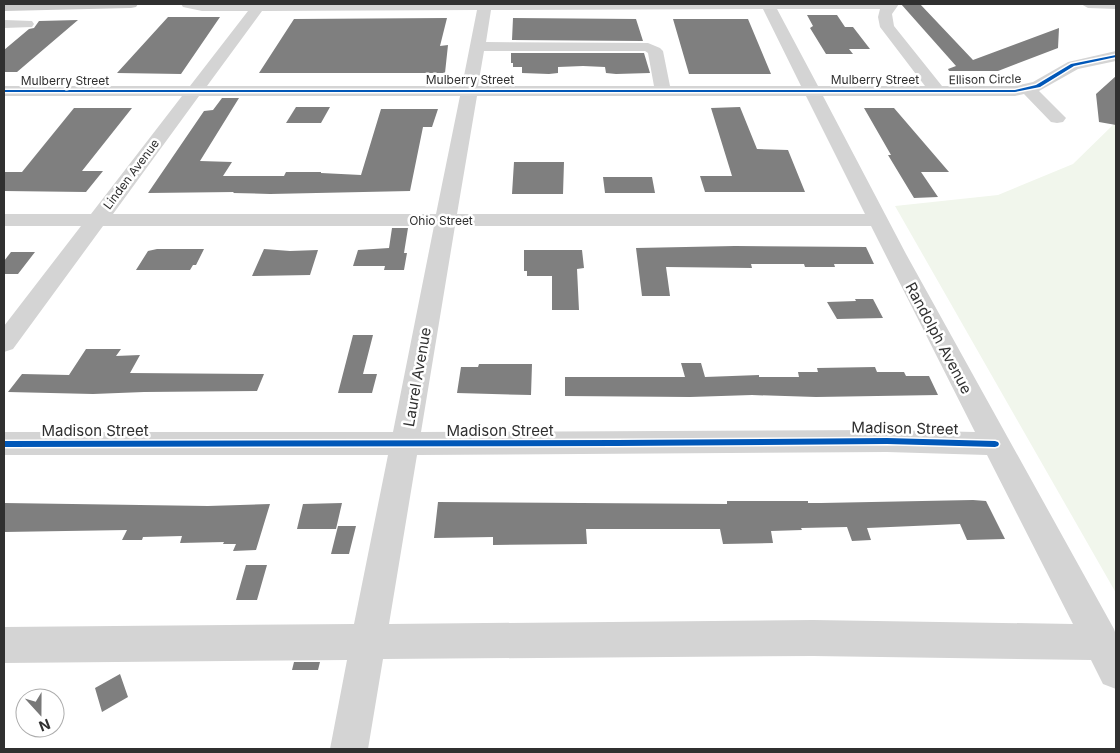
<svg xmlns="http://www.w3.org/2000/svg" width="1120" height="753" font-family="Inter,sans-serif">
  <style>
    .green { fill: #f1f6ec }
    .building { fill: #7f7f7f }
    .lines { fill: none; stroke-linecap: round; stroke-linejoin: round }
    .minor { fill: #d4d4d4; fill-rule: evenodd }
    .major { fill: #c8c8c8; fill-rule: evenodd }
    .cycleway-casing { stroke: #fff; stroke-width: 3 }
    .cycleway { fill: #0057b8; fill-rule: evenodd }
    .labels { text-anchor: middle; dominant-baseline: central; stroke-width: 5; stroke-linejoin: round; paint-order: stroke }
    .far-street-label { font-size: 12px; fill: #303030; stroke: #fff }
    .street-label { font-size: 15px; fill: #303030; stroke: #fff }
  </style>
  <rect width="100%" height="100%" fill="#fff"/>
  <!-- green -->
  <path class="green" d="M1116,122v471l-221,-387 103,-11 75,-31z"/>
  <!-- building -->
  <path class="building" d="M901,4h19l53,56 86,-32 -1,20 -60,23h-49l-1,-2 8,-3z
    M807,15h30l8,12h8l17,22h-21l4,5h-27l-16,-26 3,-2z
    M168,17h52l-39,57 -64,-1z
    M447,18l-7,28 8,-1 -3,28h-186l35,-54z
    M513,18l123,1 7,22 -131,-1z
    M673,19h75l23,55h-82z
    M78,20l-61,52h-13v-22l25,-21 5,-1 5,-7z
    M511,53h133l6,20 -34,1 -10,-1 -1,-6 -22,-1 -25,1v6l-9,1 -27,-1v-6h-9v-4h-2z
    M1116,76v49l-17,-3 -3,-28z
    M222,98h17l-39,63 32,1 -9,14h61l2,-4h35v1l40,2 20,-66h57l-6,18h-9l-13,64 -140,3 -37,-1 1,-1 -86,1 56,-82 9,-1z
    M296,107h34l-9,16h-35z
    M740,107l17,42 31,1 17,42h-100l-5,-16h32l-21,-68z
    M74,108h58l-50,63h21l-17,21 -82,-1v-19h18z
    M864,108h30l55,64h-28l17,25 -24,1 -26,-43h3z
    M514,162h50l-1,32h-51z
    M603,177h49l3,16h-50z
    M392,228h16l-4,25h3l-3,17h-20l1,-4h-32l5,-16 31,-2z
    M735,246l131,1 8,17h-40l1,3h-30l-1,-3h-53l1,4 -86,-1 4,29h-28l-6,-48z
    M157,249h47l-8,16h-3l-3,5h-54l12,-19z
    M264,249l26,2 28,-1 -8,25 -58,1z
    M524,250h58l2,18 -7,1 2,41h-27v-34h-25v-5h-3z
    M11,252h24l-17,22h-14v-13z
    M855,299h18l10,19 -46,1 -10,-17 29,-1z
    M353,335h20l-10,39h14l-5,19h-34z
    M86,349h35l-5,7 24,-1 -10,18 134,1 -7,17 -113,1 -51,2 -85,-2 14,-18 47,1z
    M681,363h20l4,14 54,-2v2h40l-1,-5h20l-1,-4 58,-1 2,5h27l2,4h23l9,19 -122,2 -64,-2 -62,2 -125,-1v-19h120z
    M479,364h53l-1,31 -74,-2 4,-26h17z
    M973,500l13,1 19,38 -38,1 -7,-16 -93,4 4,12 -19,1 -5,-14 -46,1 1,2 -31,1 2,12 -50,1 -3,-15h-134l1,15 -94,1v-8l-59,1 4,-36 289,2v-3h81v2h13z
    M4,503l204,3 62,-2 -14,46 -23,1 3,-7h-13l1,-2 -44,1 2,-7 -39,1 -1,3h-20l5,-10 -123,2z
    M342,503l-6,26h-39l6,-25z
    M338,526h18l-7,28h-18z
    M246,565h21l-10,35h-21z
    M294,662h26l-2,8h-26z
    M120,674l8,23 -26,15 -7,-24z"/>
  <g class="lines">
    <!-- minor -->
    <path class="minor" d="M181,4h718l-7,10 2,12 48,60h73l18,-4 35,-20 48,-11v10l-38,8 -39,22 27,27 -3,4 -6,1 -6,-1 -27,-28 -9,2h-192l83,158 208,375 2,6v54l-13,-5 -12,-24 -278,-4 -430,3 -15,90h-38l17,-89 -343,3v-36l350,-3 34,-169h-384v-23h389l41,-206h-331l-90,123 -9,3v-26l77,-100h-77v-12h87l91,-118h-178v-10h186l58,-75h-46l-19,-4zM763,9l38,77h-131l-7,-35 -3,-3 -12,-5 -162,-1 5,-32zM777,9h103l-2,8 2,10 45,59h-107zM477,10l-15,76h-255l55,-75zM484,51h161l3,2 6,33h-176zM199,96h261l-24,118h-323zM477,96h329l59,118h-408zM455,226h416l104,206 -88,-2 -466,2zM887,452l100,3 86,169 -260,-4 -424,4 28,-169z
      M1081,4h35v5l-28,-1z
      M4,20l28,1 2,3 -2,3 -28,1z"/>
    <!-- major -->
    <path class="major" d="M4,4h134l-2,3 -5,1 -127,3z"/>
    <!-- cycleway casing -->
    <g class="cycleway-casing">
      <path id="cycleway" d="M1116,55v2l-42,9 -34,21 -25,5h-1011v-2h1011l21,-5 35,-21z
        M887,438l108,3 3,1 1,2 -1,2 -3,1 -108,-3 -270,2 -613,1v-6l613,-1z"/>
    </g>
    <!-- cycleway -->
    <use href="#cycleway" class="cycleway"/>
  </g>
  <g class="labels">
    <!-- far-street labels -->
    <g class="far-street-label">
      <text x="470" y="79">Mulberry Street</text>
      <text x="875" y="79">Mulberry Street</text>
      <text transform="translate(985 79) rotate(-1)">Ellison Circle</text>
      <text x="65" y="80">Mulberry Street</text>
      <text transform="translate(131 174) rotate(-53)">Linden Avenue</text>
      <text x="441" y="220">Ohio Street</text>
    </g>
    <!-- street labels -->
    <g class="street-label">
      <text transform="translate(939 338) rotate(62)">Randolph Avenue</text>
      <text transform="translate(417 377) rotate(-80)">Laurel Avenue</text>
      <text transform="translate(905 428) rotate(1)">Madison Street</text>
      <text x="95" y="430">Madison Street</text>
      <text x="500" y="430">Madison Street</text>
    </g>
  </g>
  <!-- border -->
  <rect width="1120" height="753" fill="none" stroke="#303030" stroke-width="10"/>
  <!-- north arrow -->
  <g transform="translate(40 713) rotate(159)"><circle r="24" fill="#ffffff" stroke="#acacac"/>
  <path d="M0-4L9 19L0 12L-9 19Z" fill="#787878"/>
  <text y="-8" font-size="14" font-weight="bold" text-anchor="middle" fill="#303030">N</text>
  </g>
</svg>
